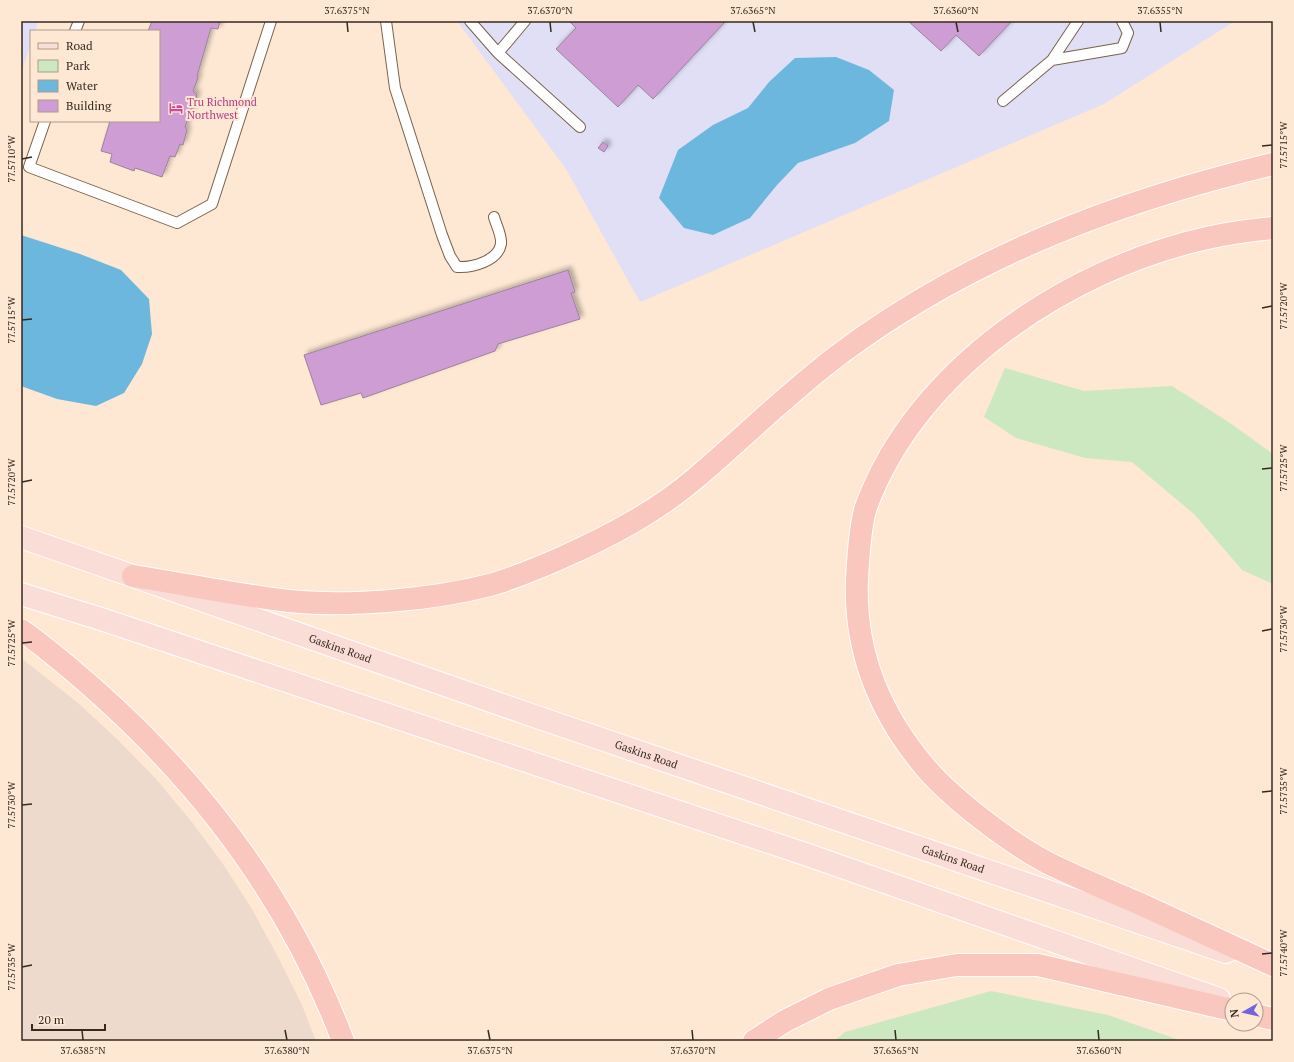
<svg xmlns="http://www.w3.org/2000/svg" width="1294" height="1062" font-family="'PT Serif',serif">
  <style>
    .commercial { fill: #e1dff5 }
    .industrial { fill: #eedacc }
    .green { fill: #cbe8c1 }
    .water { fill: #6cb7dd }
    .building { fill: #ce9dd3; stroke: #9a839c; filter: url(#shadow) }
    .lines { fill: none; stroke-linecap: round; stroke-linejoin: round }
    .lane-casing { stroke: #79614b; stroke-width: 12 }
    .primary-casing { stroke: #fff; stroke-width: 24 }
    .highway-casing { stroke: #fff; stroke-width: 24 }
    .lane { stroke: #fff; stroke-width: 10 }
    .primary { stroke: #fbddd8; stroke-width: 22 }
    .highway { stroke: #f9c7be; stroke-width: 22 }
    .ticks { fill: none; stroke: #342a20; stroke-width: 1.5 }
    .labels { text-anchor: middle; dominant-baseline: central; stroke-width: 4; stroke-linejoin: round; paint-order: stroke }
    .hotel-label { font-size: 11px; fill: #b23c85; stroke: #fee7d3; text-anchor: start }
    .street-label { font-size: 11px; fill: #342a20; stroke: #fee7d3 }
    .neatline { fill: none; stroke: #342a20; stroke-width: 1.5 }
    .ticks-label { font-size: 10px; text-anchor: middle; fill: #342a20 }
  </style>
  <defs>
    <filter id="shadow"><feDropShadow dx="3.5" dy="-3.5" stdDeviation="2" flood-color="#0004"/></filter>
  </defs>
  <rect width="100%" height="100%" fill="#fee7d3"/>
  <!-- commercial -->
  <path class="commercial" d="M21,21h18l-4,10h-4v13l-10,29z
    M457,21h778l-131,83 -464,198 -74,-133z"/>
  <!-- industrial -->
  <path class="industrial" d="M21,658l57,45 40,37 38,39 35,42 32,43 29,45 26,48 24,48 14,36h-295z"/>
  <!-- green -->
  <path class="green" d="M1005,368l79,23 88,-5 58,37 43,31v130l-31,-14 -48,-56 -62,-52 -47,-4 -69,-20 -32,-21z
    M991,991l117,24 74,26h-348l11,-9z"/>
  <!-- water -->
  <path class="water" d="M836,57l33,13 25,20 -5,31 -34,22 -57,20 -21,22 -27,33 -37,17 -29,-7 -25,-30 19,-48 35,-25 35,-17 21,-26 26,-24z
    M21,235l59,19 41,16 28,29 3,35 -10,30 -18,29 -28,13 -39,-7 -36,-13z"/>
  <!-- building -->
  <path class="building" d="M152,21h68l-2,8 -7,-1 -14,48 1,2 -5,13 4,4 -12,32 2,3 -4,15 -3,-1 -5,13 -5,-1 -8,21 -27,-9 -1,3 -24,-9 2,-8 -11,-3 9,-30h49v-90h-11z
    M569,21h153l2,2 -71,76 -15,-14 -20,22 -62,-58 20,-21z
    M908,21h104l-33,35 -23,-21 -15,16z
    M603,142l5,4 -4,6 -6,-4z
    M568,270l7,22 -4,1 9,26 -82,25 -3,7 -132,47 -2,-5 -40,12 -17,-50z"/>
  <g class="lines">
    <!-- lane casing -->
    <g class="lane-casing">
      <path id="lane" d="M386,21l9,67 47,147 8,21 7,11c15,1 41,-6 44,-23 1,-9 -5,-19 -7,-27
        M470,21l28,32 27,-32
        M75,31l4,-10
        M498,53l82,74
        M1052,60l26,-39
        M1003,101l49,-41 70,-12 6,-15 -6,-12
        M45,121l-16,46 148,56 35,-19 59,-183"/>
    </g>
    <!-- primary casing -->
    <g class="primary-casing">
      <g id="primary">
        <path id="s1" d="M21,537l510,178 695,237"/>
        <path d="M21,594l83,26 701,234 414,145"/>
      </g>
    </g>
    <!-- highway casing -->
    <g class="highway-casing">
      <path id="highway" d="M1273,228c-22,2 -44,5 -66,10 -139,31 -290,130 -341,269 -6,18 -8,53 -9,72 -3,70 22,134 68,188 27,32 85,76 123,96 28,14 58,26 88,39 45,21 91,42 137,63
        M133,576c52,8 104,19 156,25 60,6 143,-1 201,-16 25,-7 48,-17 71,-27 49,-22 95,-46 136,-81 48,-41 93,-86 144,-124 129,-96 277,-152 432,-189
        M21,630c26,18 49,38 73,59 111,98 196,212 249,352
        M1256,1015l17,4
        M754,1041l31,-20 44,-22 69,-24 59,-10h81l194,45"/>
    </g>
    <!-- lane -->
    <use href="#lane" class="lane"/>
    <!-- primary -->
    <use href="#primary" class="primary"/>
    <!-- highway -->
    <use href="#highway" class="highway"/>
  </g>
  <!-- ticks -->
  <path class="ticks" d="M347,22l1,10M550,22l1,10M753,22l2,10M956,22l2,10M1160,22l1,10M1262,146l10,-1M22,159l10,-2M1262,308l10,-2M22,320l10,-1M1262,469l10,-1M22,482l10,-2M1262,631l10,-2M22,643l10,-1M1262,792l10,-1M22,805l10,-1M1262,954l10,-1M22,967l10,-2M82,1030l1,10M285,1030l2,10M488,1030l2,10M692,1030l1,10M895,1030l1,10M1098,1030l1,10"/>
  <!-- icons -->
  <defs>
    <g id="hotel-bare" transform="scale(1.08)"><path d="M-6-4.5h1.5V1H6V5H4.5V3h-9V5H-6ZM-4 0a1.8 1.8 0 1 1 3.6 0ZM.5 0V-2.5h3Q6-2.5 6 0Z" fill="#d1479c" stroke="#fee7d3" stroke-width="2.5" paint-order="stroke"/></g>
  </defs>
  <g fill-rule="evenodd">
    <use href="#hotel-bare" x="176" y="108"/>
  </g>
  <g class="labels">
    <!-- hotel labels -->
    <g class="hotel-label">
      <text x="187" y="102">Tru Richmond<tspan x="187" dy="13">Northwest</tspan></text>
    </g>
    <!-- street labels -->
    <g class="street-label">
      <text stroke="none"><textPath href="#s1" startOffset="338">Gaskins Road</textPath></text>
      <text stroke="none"><textPath href="#s1" startOffset="662">Gaskins Road</textPath></text>
      <text stroke="none"><textPath href="#s1" startOffset="986">Gaskins Road</textPath></text>
    </g>
  </g>
  <!-- border -->
  <rect width="1294" height="1062" fill="none" stroke="#fee7d3" stroke-width="44"/>
  <!-- legend -->
  <rect x="30" y="30" width="130" height="92" fill="#fee7d3" stroke="#ad9b8b"/>
  <rect x="38" y="43" width="20" height="6" fill="#fbddd8" stroke="#ad9b8b"/>
  <text x="66" y="50" font-size="12" fill="#342a20">Road</text>
  <rect x="38" y="60" width="20" height="12" fill="#cbe8c1" stroke="#ad9b8b"/>
  <text x="66" y="70" font-size="12" fill="#342a20">Park</text>
  <rect x="38" y="80" width="20" height="12" fill="#6cb7dd" stroke="#ad9b8b"/>
  <text x="66" y="90" font-size="12" fill="#342a20">Water</text>
  <rect x="38" y="100" width="20" height="12" fill="#ce9dd3" stroke="#ad9b8b"/>
  <text x="66" y="110" font-size="12" fill="#342a20">Building</text>
  <!-- north arrow -->
  <g transform="translate(1244 1012) rotate(262)"><circle r="19" fill="#fee7d3" stroke="#ad9b8b"/>
  <path d="M0-3L7 15L0 10L-7 15Z" fill="#7363dd"/>
  <text y="-6" font-size="11" font-weight="bold" text-anchor="middle" fill="#342a20">N</text>
  </g>
  <!-- scale -->
  <path d="M32 1024v6h73v-6" fill="none" stroke="#342a20" stroke-width="2"/>
  <text x="38" y="1024" font-size="12" fill="#342a20" stroke="#fee7d3" stroke-width="3" paint-order="stroke">20 m</text>
  <rect x="22" y="22" width="1250" height="1018" class="neatline"/>
  <g class="ticks-label">
    <text x="347" y="14">37.6375°N</text>
    <text x="550" y="14">37.6370°N</text>
    <text x="753" y="14">37.6365°N</text>
    <text x="956" y="14">37.6360°N</text>
    <text x="1160" y="14">37.6355°N</text>
    <text transform="translate(1283 145) rotate(-90)" y="4">77.5715°W</text>
    <text transform="translate(11 159) rotate(-90)" y="4">77.5710°W</text>
    <text transform="translate(1283 306) rotate(-90)" y="4">77.5720°W</text>
    <text transform="translate(11 320) rotate(-90)" y="4">77.5715°W</text>
    <text transform="translate(1283 468) rotate(-90)" y="4">77.5725°W</text>
    <text transform="translate(11 482) rotate(-90)" y="4">77.5720°W</text>
    <text transform="translate(1283 629) rotate(-90)" y="4">77.5730°W</text>
    <text transform="translate(11 643) rotate(-90)" y="4">77.5725°W</text>
    <text transform="translate(1283 791) rotate(-90)" y="4">77.5735°W</text>
    <text transform="translate(11 805) rotate(-90)" y="4">77.5730°W</text>
    <text transform="translate(1283 953) rotate(-90)" y="4">77.5740°W</text>
    <text transform="translate(11 967) rotate(-90)" y="4">77.5735°W</text>
    <text x="83" y="1054">37.6385°N</text>
    <text x="287" y="1054">37.6380°N</text>
    <text x="490" y="1054">37.6375°N</text>
    <text x="693" y="1054">37.6370°N</text>
    <text x="896" y="1054">37.6365°N</text>
    <text x="1099" y="1054">37.6360°N</text>
  </g>
</svg>
